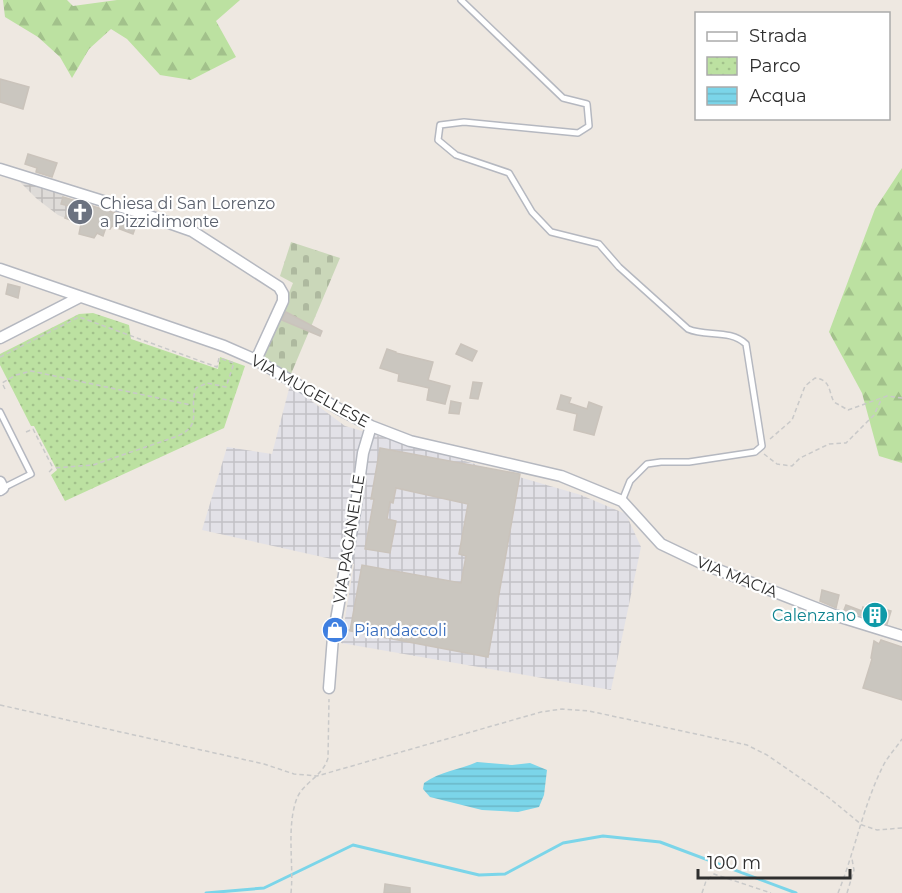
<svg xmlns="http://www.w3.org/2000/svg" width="902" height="893" font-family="Montserrat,sans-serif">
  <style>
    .industrial { fill: url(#industrial-grid) }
    .forest { fill: url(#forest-firs) }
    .cemetery { fill: url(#cemetery-stones) }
    .park { fill: url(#park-dots) }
    .plaza { fill: url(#plaza-grid) }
    .water { fill: url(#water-rules) }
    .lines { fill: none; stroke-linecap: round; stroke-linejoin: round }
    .stream { stroke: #7bd5e9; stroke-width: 3 }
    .building { fill: #cac6bf; stroke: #cac3bb; stroke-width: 1.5 }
    .lane-casing { stroke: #b5b8c0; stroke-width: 8 }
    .street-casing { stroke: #b5b8c0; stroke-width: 13 }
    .path { stroke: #c9c9c9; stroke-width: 1.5; stroke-dasharray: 4.5 3; stroke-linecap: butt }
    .lane { stroke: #fff; stroke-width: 5 }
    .street { stroke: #fff; stroke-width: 10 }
    .labels { text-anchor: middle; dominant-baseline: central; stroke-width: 4.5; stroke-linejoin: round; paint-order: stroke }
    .worship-label { font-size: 16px; fill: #5b616d; stroke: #fff; text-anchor: start }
    .street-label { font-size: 16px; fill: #2e2e2e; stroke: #fff }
    .culture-label { font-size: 16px; fill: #0d838f; stroke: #fff; text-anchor: end }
    .shop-label { font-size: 16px; fill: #366cbe; stroke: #fff; text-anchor: start }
  </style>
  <defs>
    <pattern id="industrial-grid" width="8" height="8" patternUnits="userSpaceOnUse" patternTransform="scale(1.5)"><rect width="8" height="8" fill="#e2e1e7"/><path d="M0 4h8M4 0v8" fill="none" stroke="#c2c1c6"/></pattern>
    <pattern id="forest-firs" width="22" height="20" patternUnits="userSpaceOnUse" patternTransform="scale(1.5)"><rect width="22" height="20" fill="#bce1a1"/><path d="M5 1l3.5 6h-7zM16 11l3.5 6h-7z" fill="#a2c18b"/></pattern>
    <pattern id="cemetery-stones" width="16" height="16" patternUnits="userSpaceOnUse" patternTransform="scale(1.5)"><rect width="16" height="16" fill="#cad7b9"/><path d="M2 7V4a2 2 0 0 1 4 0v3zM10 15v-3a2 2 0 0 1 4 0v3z" fill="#aeb99f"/></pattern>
    <pattern id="park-dots" width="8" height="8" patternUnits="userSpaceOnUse" patternTransform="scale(1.5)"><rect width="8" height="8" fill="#bce1a1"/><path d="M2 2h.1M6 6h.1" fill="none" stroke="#a2c18b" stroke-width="1.8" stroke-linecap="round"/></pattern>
    <pattern id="plaza-grid" width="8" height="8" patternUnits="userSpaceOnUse" patternTransform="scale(1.5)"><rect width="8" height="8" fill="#dedbd8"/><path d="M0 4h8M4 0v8" fill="none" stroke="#bfbcba"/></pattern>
    <pattern id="water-rules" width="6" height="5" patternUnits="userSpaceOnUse" patternTransform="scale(1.5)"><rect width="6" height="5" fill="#7bd5e9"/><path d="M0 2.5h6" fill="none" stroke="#6bb7c8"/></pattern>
  </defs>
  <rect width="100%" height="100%" fill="#eee8e1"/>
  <!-- industrial -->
  <path class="industrial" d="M290,385l55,41 236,69 45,19 15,33 -30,143 -270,-47 13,-79 -152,-34 25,-83 45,7z"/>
  <!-- forest -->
  <path class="forest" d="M3,0h64l6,6 44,-6h123l-24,21 20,36 -45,23 -31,-5 -33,-36 -16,-10 -22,20 -17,29 -12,-21 -22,-20 -33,-20z
    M902,168v295l-23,-7 -17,-63 -33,-61 46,-123z"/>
  <!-- cemetery -->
  <path class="cemetery" d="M291,242l49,16 -49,116 -29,-16 31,-75 -13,-7z"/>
  <!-- park -->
  <path class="park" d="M93,313l36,12 2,14 87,30 2,-12 25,9 -21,62 -159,73 -14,-26 6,-5 -23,-44h-3l-31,-61v-11l79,-40z"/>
  <!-- plaza -->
  <path class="plaza" d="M14,176l50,18 -3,10 8,2 -4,12 -7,-3 -21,-16z"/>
  <!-- water -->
  <path class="water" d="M477,762l35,3 18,-2 17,7 -3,25 -5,12 -21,5 -36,-2 -52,-13 -7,-8 1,-6c17,-12 35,-13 53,-21z"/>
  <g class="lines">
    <!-- stream -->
    <path class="stream" d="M206,893l58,-5 89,-43 126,30 26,-1 58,-31 40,-7 57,6 136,51"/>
  </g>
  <!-- building -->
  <path class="building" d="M0,79l29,8 -6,22 -23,-7z
    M28,154l29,9 -5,14 -16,-5 1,-4 -12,-4z
    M63,197l75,23 -5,14 -21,-8 -2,3 -4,-2 -3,9 -6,-3 -3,5 -15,-4 2,-10 -16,-6 4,-12 -8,-2z
    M8,284l12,3 -2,11 -12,-4z
    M286,312l36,19 -2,5 -38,-16z
    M461,344l16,7 -5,10 -16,-7z
    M387,349l9,3v1l37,9 -5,18 22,6 -5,18 -18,-4 2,-12 -31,-7 1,-7 -19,-6z
    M473,382l9,1 -4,16 -8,-1z
    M561,395l10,3 -2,5 18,6 2,-7 13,5 -8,28 -20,-5 3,-16 -20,-5z
    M451,401l10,2 -2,11 -10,-1z
    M380,448l140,26 -32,183 -138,-26 12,-66 99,18 5,-27 -7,-2 9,-50 -72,-16 -3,15 -3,-1 -3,17 9,2 -6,32 -25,-4 9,-50h-3z
    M822,590l17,5 -3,13 -16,-7z
    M846,605l16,6 1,-4 5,2 5,-3 18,5 -4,13 -43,-14z
    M881,640l21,7v53l-39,-12 9,-29 -1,-1 3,-17 5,3z
    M385,884l25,4v5h-26z"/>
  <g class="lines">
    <!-- lane casing -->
    <g class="lane-casing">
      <path id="lane" d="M461,0l102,98 24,6 2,22 -11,7 -114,-11 -24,3 -2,15 18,15 53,18 23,39 19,20 48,12 20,23 69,62c18,8 42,0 58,15l16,102 -7,6 -66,10h-28l-14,2 -17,17 -8,20
        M0,412l31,62 -28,14"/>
    </g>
    <!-- street casing -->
    <g class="street-casing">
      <path id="street" d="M0,169l135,42 57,20 87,56 4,7v7l-27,59
        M0,269l224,77 32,14 83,49 32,17 39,15 151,35 61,25 39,43 42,20 131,51 68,21
        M0,338l80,-41
        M0,482l3,6 -3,2
        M329,688l4,-51 22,-125 8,-59 8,-27"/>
    </g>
    <!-- path -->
    <path class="path" d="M0,357l79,-40 138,50 2,-9 15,5 -8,24 -19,-4 -11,5c-8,21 8,36 -18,48l-85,29 -40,3
      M5,389l-3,-6 14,-8 15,-4 160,34
      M26,432l7,-3 20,39 -6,6
      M770,439l22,-19 13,-34 10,-8c16,2 13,12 19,24l14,8 39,-14 15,2
      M764,454l13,10 15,2 8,-8 29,-14 17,-1 28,-28 8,-17
      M0,705l264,59 30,10 23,2 224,-64 21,-3 27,2 158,34 20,10 61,42 34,28 15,5 25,-2
      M291,893c3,-29 -5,-66 6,-95 6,-15 26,-22 31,-40l1,-59
      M702,893l4,-12 8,-7 57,19
      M838,893c17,-42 25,-87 45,-127 5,-10 13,-18 19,-27
      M847,893l7,-23 -2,-11"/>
    <!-- lane -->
    <use href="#lane" class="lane"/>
    <!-- street -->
    <use href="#street" class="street"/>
  </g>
  <!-- icons -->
  <defs>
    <g id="church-disc" transform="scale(1.35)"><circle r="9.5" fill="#6b7280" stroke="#fff"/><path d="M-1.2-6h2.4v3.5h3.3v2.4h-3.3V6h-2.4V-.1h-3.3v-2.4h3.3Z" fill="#fff"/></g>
    <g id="building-disc" transform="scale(1.35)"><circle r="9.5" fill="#0f9aa8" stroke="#fff"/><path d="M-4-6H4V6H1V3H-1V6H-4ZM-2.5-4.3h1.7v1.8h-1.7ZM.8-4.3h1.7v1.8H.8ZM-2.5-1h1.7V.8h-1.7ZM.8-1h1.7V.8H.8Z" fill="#fff"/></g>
    <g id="shop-disc" transform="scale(1.35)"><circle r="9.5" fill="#3f7fe0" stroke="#fff"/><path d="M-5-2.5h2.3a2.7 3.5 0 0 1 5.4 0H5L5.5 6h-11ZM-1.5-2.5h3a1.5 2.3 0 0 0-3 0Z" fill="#fff"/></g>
  </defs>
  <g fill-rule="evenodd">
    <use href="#church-disc" x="80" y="212"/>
    <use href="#building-disc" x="875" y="615"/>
    <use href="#shop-disc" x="335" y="630"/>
  </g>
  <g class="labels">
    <!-- worship labels -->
    <g class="worship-label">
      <text x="100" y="203">Chiesa di San Lorenzo<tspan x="100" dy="18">a Pizzidimonte</tspan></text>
    </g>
    <!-- street labels -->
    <g class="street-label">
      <text transform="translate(310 391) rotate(29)">VIA MUGELLESE</text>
      <text transform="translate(349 539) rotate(-81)">VIA PAGANELLE</text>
      <text transform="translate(737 577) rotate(22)">VIA MACIA</text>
    </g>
    <!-- culture labels -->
    <g class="culture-label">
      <text x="856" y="615">Calenzano</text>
    </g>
    <!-- shop labels -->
    <g class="shop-label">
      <text x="354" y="630">Piandaccoli</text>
    </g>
  </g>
  <!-- legend -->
  <rect x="695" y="12" width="195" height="108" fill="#ffffff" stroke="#ababab" stroke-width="1.5"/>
  <rect x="707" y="32" width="30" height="9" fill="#ffffff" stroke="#ababab" stroke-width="1.5"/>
  <text x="749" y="42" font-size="18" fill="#2e2e2e">Strada</text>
  <rect x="707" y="57" width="30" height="18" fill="url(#park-dots)" stroke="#ababab" stroke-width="1.5"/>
  <text x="749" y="72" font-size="18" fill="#2e2e2e">Parco</text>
  <rect x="707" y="87" width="30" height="18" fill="url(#water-rules)" stroke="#ababab" stroke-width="1.5"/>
  <text x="749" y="102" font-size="18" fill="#2e2e2e">Acqua</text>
  <!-- scale -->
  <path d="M698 869v9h152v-9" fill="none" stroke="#2e2e2e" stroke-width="3"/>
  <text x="707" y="869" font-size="18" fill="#2e2e2e" stroke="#ffffff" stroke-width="4.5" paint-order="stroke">100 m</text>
</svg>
